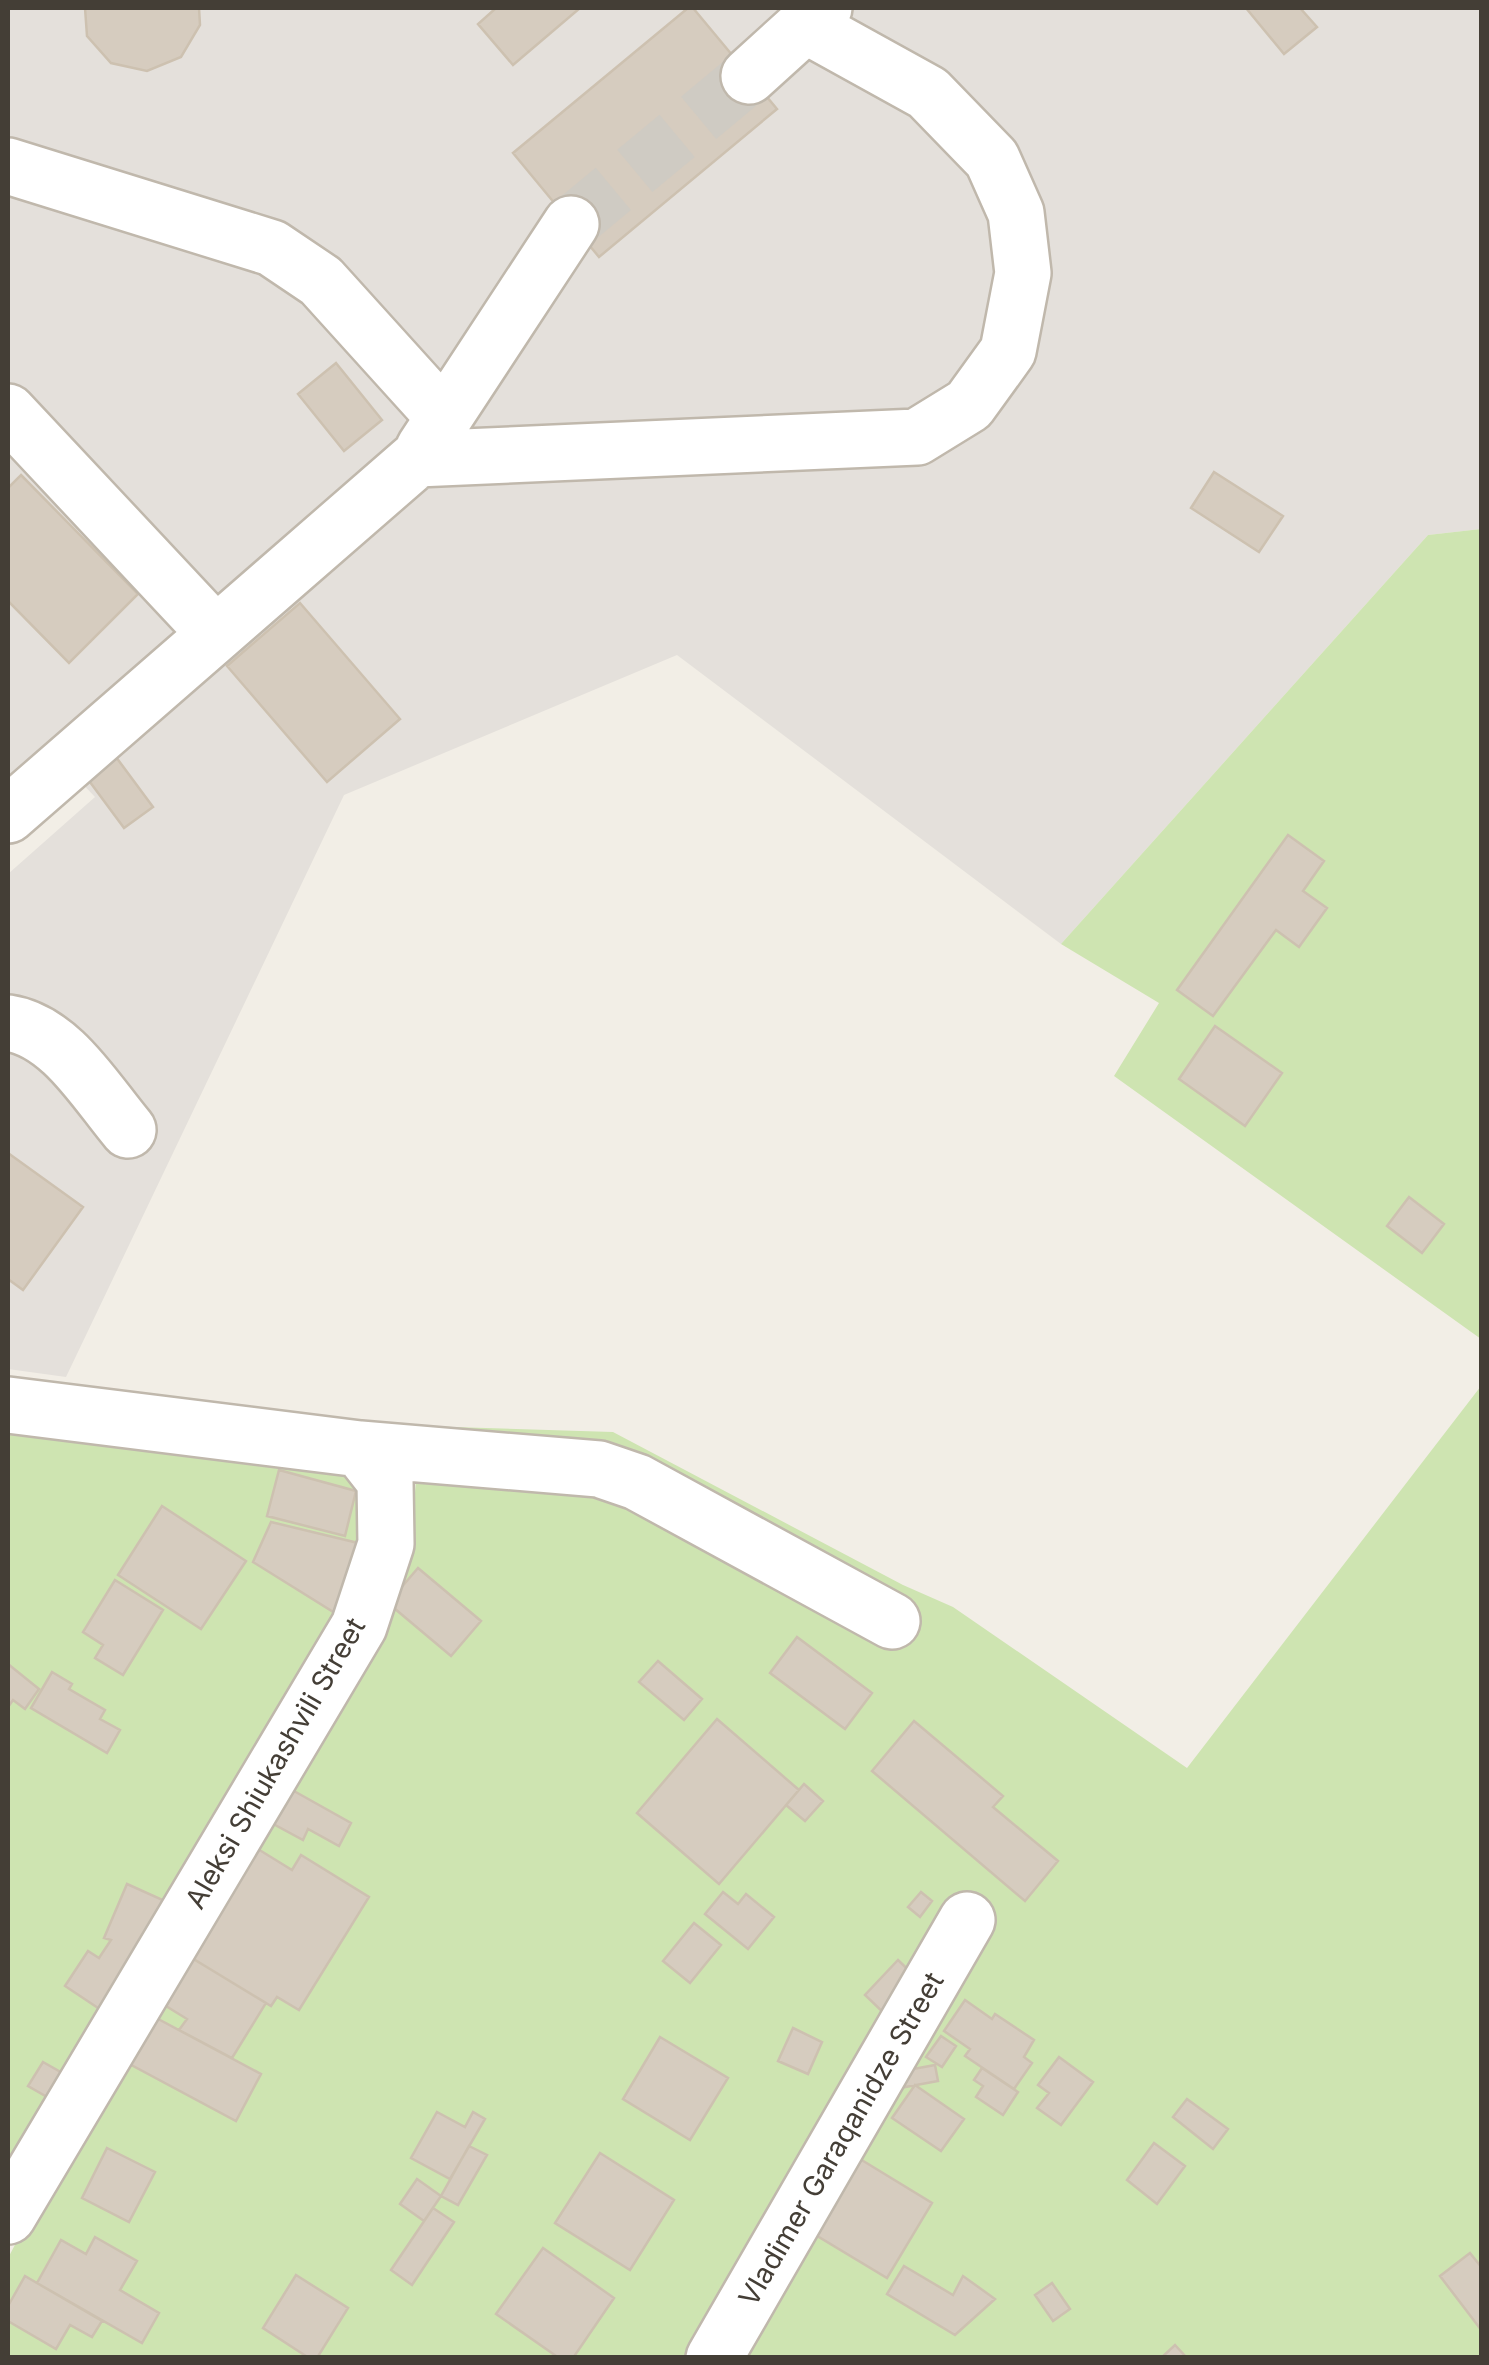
<svg xmlns="http://www.w3.org/2000/svg" width="1489" height="2365" font-family="Inter,sans-serif">
  <style>
    .industrial { fill: #e4e0db }
    .green { fill: #cee4b1 }
    .building { fill: #d6ccbf; stroke: #cdc1b0; stroke-width: 2.5 }
    .lines { fill: none; stroke-linecap: round; stroke-linejoin: round }
    .minor-tunnel { stroke: #cfcbc3; stroke-width: 55; stroke-dasharray: 55 28; stroke-linecap: butt }
    .minor-casing { stroke: #c0b8ac; stroke-width: 60 }
    .minor { stroke: #fff; stroke-width: 55 }
    .labels { text-anchor: middle; dominant-baseline: central; stroke-width: 8; stroke-linejoin: round; paint-order: stroke }
    .street-label { font-size: 28px; fill: #443e36; stroke: #fff }
  </style>
  <rect width="100%" height="100%" fill="#f2eee6"/>
  <!-- industrial -->
  <path class="industrial" d="M8,8h1473v521l-53,6 -367,409 -384,-289 -333,140 -278,582 -58,-8v-495l87,-77 -43,-45 -44,39z"/>
  <!-- green -->
  <path class="green" d="M1481,529v810l-367,-263 45,-73 -98,-59 367,-409z
    M1481,1386v971l-1473,1v-100l95,-179 283,-481 28,-95 7,-77 192,6 290,153 50,22 234,161z
    M8,1423l340,43 16,19 -1,99 -355,590z"/>
  <!-- building -->
  <path class="building" d="M85,8h114l1,17 -19,32 -34,14 -36,-8 -24,-27z
    M496,8h84l-67,57 -35,-41z
    M688,8h5l84,101 -178,148 -86,-104z
    M1246,8h54l17,19 -33,27z
    M336,363l46,57 -38,31 -46,-57z
    M1214,472l69,44 -24,36 -68,-44z
    M21,475l117,119 -69,69 -61,-62v-113z
    M300,603l100,116 -73,63 -100,-116z
    M116,757l37,50 -29,21 -37,-50z
    M1288,835l36,26 -21,30 24,17 -28,39 -23,-17 -63,86 -36,-26z
    M1215,1026l67,47 -37,53 -66,-47z
    M8,1153l75,54 -60,83 -15,-11z
    M1409,1197l35,27 -22,29 -35,-27z
    M279,1470l77,21 -11,45 -78,-20z
    M162,1506l84,55 -45,68 -83,-54z
    M271,1522l87,21 -23,70 -82,-51z
    M418,1568l63,53 -30,35 -63,-53z
    M115,1580l48,30 -40,65 -28,-17 8,-13 -20,-13z
    M797,1637l75,56 -27,36 -75,-56z
    M658,1661l44,38 -18,21 -45,-38z
    M8,1664l31,25 -14,20 -12,-9 -5,7z
    M52,1672l20,12 -3,5 36,21 -5,9 20,11 -13,23 -76,-45z
    M717,1719l82,71 -80,94 -82,-71z
    M914,1721l89,75 -10,11 65,54 -33,40 -153,-130z
    M804,1784l19,17 -18,20 -19,-16z
    M285,1786l66,37 -12,23 -31,-17 -5,11 -37,-20z
    M253,1846l39,24 9,-15 68,42 -70,113 -22,-13 -6,9 -84,-51z
    M127,1884l38,17 -61,111 -39,-26 23,-35 11,7 12,-18 -7,-2z
    M723,1892l15,12 8,-10 28,23 -26,32 -43,-35z
    M921,1892l11,9 -12,16 -12,-10z
    M694,1923l27,22 -31,38 -27,-22z
    M187,1955l79,48 -34,55 -53,-28 8,-11 -29,-18z
    M898,1960l24,23 -33,35 -24,-23z
    M965,2000l27,19 3,-5 39,26 -10,17 8,6 -18,26 -49,-33 5,-7 -26,-18z
    M147,2013l114,61 -25,47 -114,-61z
    M793,2028l29,14 -14,32 -30,-13z
    M941,2036l15,10 -14,21 -16,-10z
    M660,2037l68,41 -38,62 -67,-41z
    M1059,2057l34,25 -32,43 -24,-17 12,-15 -11,-8z
    M43,2062l21,12 -15,24 -21,-12z
    M935,2065l3,16 -38,7 -3,-16z
    M982,2068l36,24 -15,23 -27,-18 7,-11 -9,-6z
    M915,2085l49,34 -23,32 -49,-33z
    M1187,2099l41,30 -15,20 -40,-32z
    M437,2112l28,15 8,-15 12,7 -35,60 -39,-21z
    M1154,2143l31,23 -28,38 -30,-24z
    M469,2146l18,9 -29,50 -17,-9z
    M107,2148l48,24 -26,50 -47,-24z
    M600,2153l74,47 -44,70 -75,-47z
    M860,2159l72,44 -45,75 -73,-44z
    M417,2179l24,17 -17,25 -24,-17z
    M433,2208l21,14 -42,63 -21,-15z
    M95,2237l42,24 -17,29 39,23 -17,30 -105,-60 24,-43 25,14z
    M543,2248l71,50 -41,60h-14l-63,-44z
    M1470,2253l12,15v63l-42,-55z
    M904,2266l49,29 10,-19 32,23 -40,36 -68,-41z
    M296,2275l52,33 -31,50h-8l-46,-30z
    M25,2276l77,45 -10,16 -22,-12 -14,24 -48,-28v-15z
    M1052,2283l18,26 -17,12 -18,-26z
    M1175,2345l12,13h-26z"/>
  <g class="lines">
    <!-- minor-tunnel -->
    <path class="minor-tunnel" d="M571,224l178,-148"/>
    <!-- minor casing -->
    <g class="minor-casing">
      <path id="minor" d="M749,76l75,-68
        M8,166l264,82 49,33 123,136
        M8,412l208,222
        M424,448l147,-224
        M8,815l409,-356 500,-22 52,-32 39,-54 15,-78 -7,-60 -24,-54 -64,-66 -123,-68
        M8,1023c53,8 87,68 120,107
        M8,1405l352,44 25,32 1,63 -27,82 -351,590
        M360,1449l239,20 38,13 255,139
        M714,2358l253,-438"/>
    </g>
    <!-- minor -->
    <use href="#minor" class="minor"/>
  </g>
  <g class="labels">
    <!-- street labels -->
    <g class="street-label">
      <text transform="translate(275 1763) rotate(-60)">Aleksi Shiukashvili Street</text>
      <text transform="translate(841 2139) rotate(-60)">Vladimer Garaqanidze Street</text>
    </g>
  </g>
  <!-- border -->
  <rect width="1489" height="2365" fill="none" stroke="#443e36" stroke-width="20"/>
</svg>
